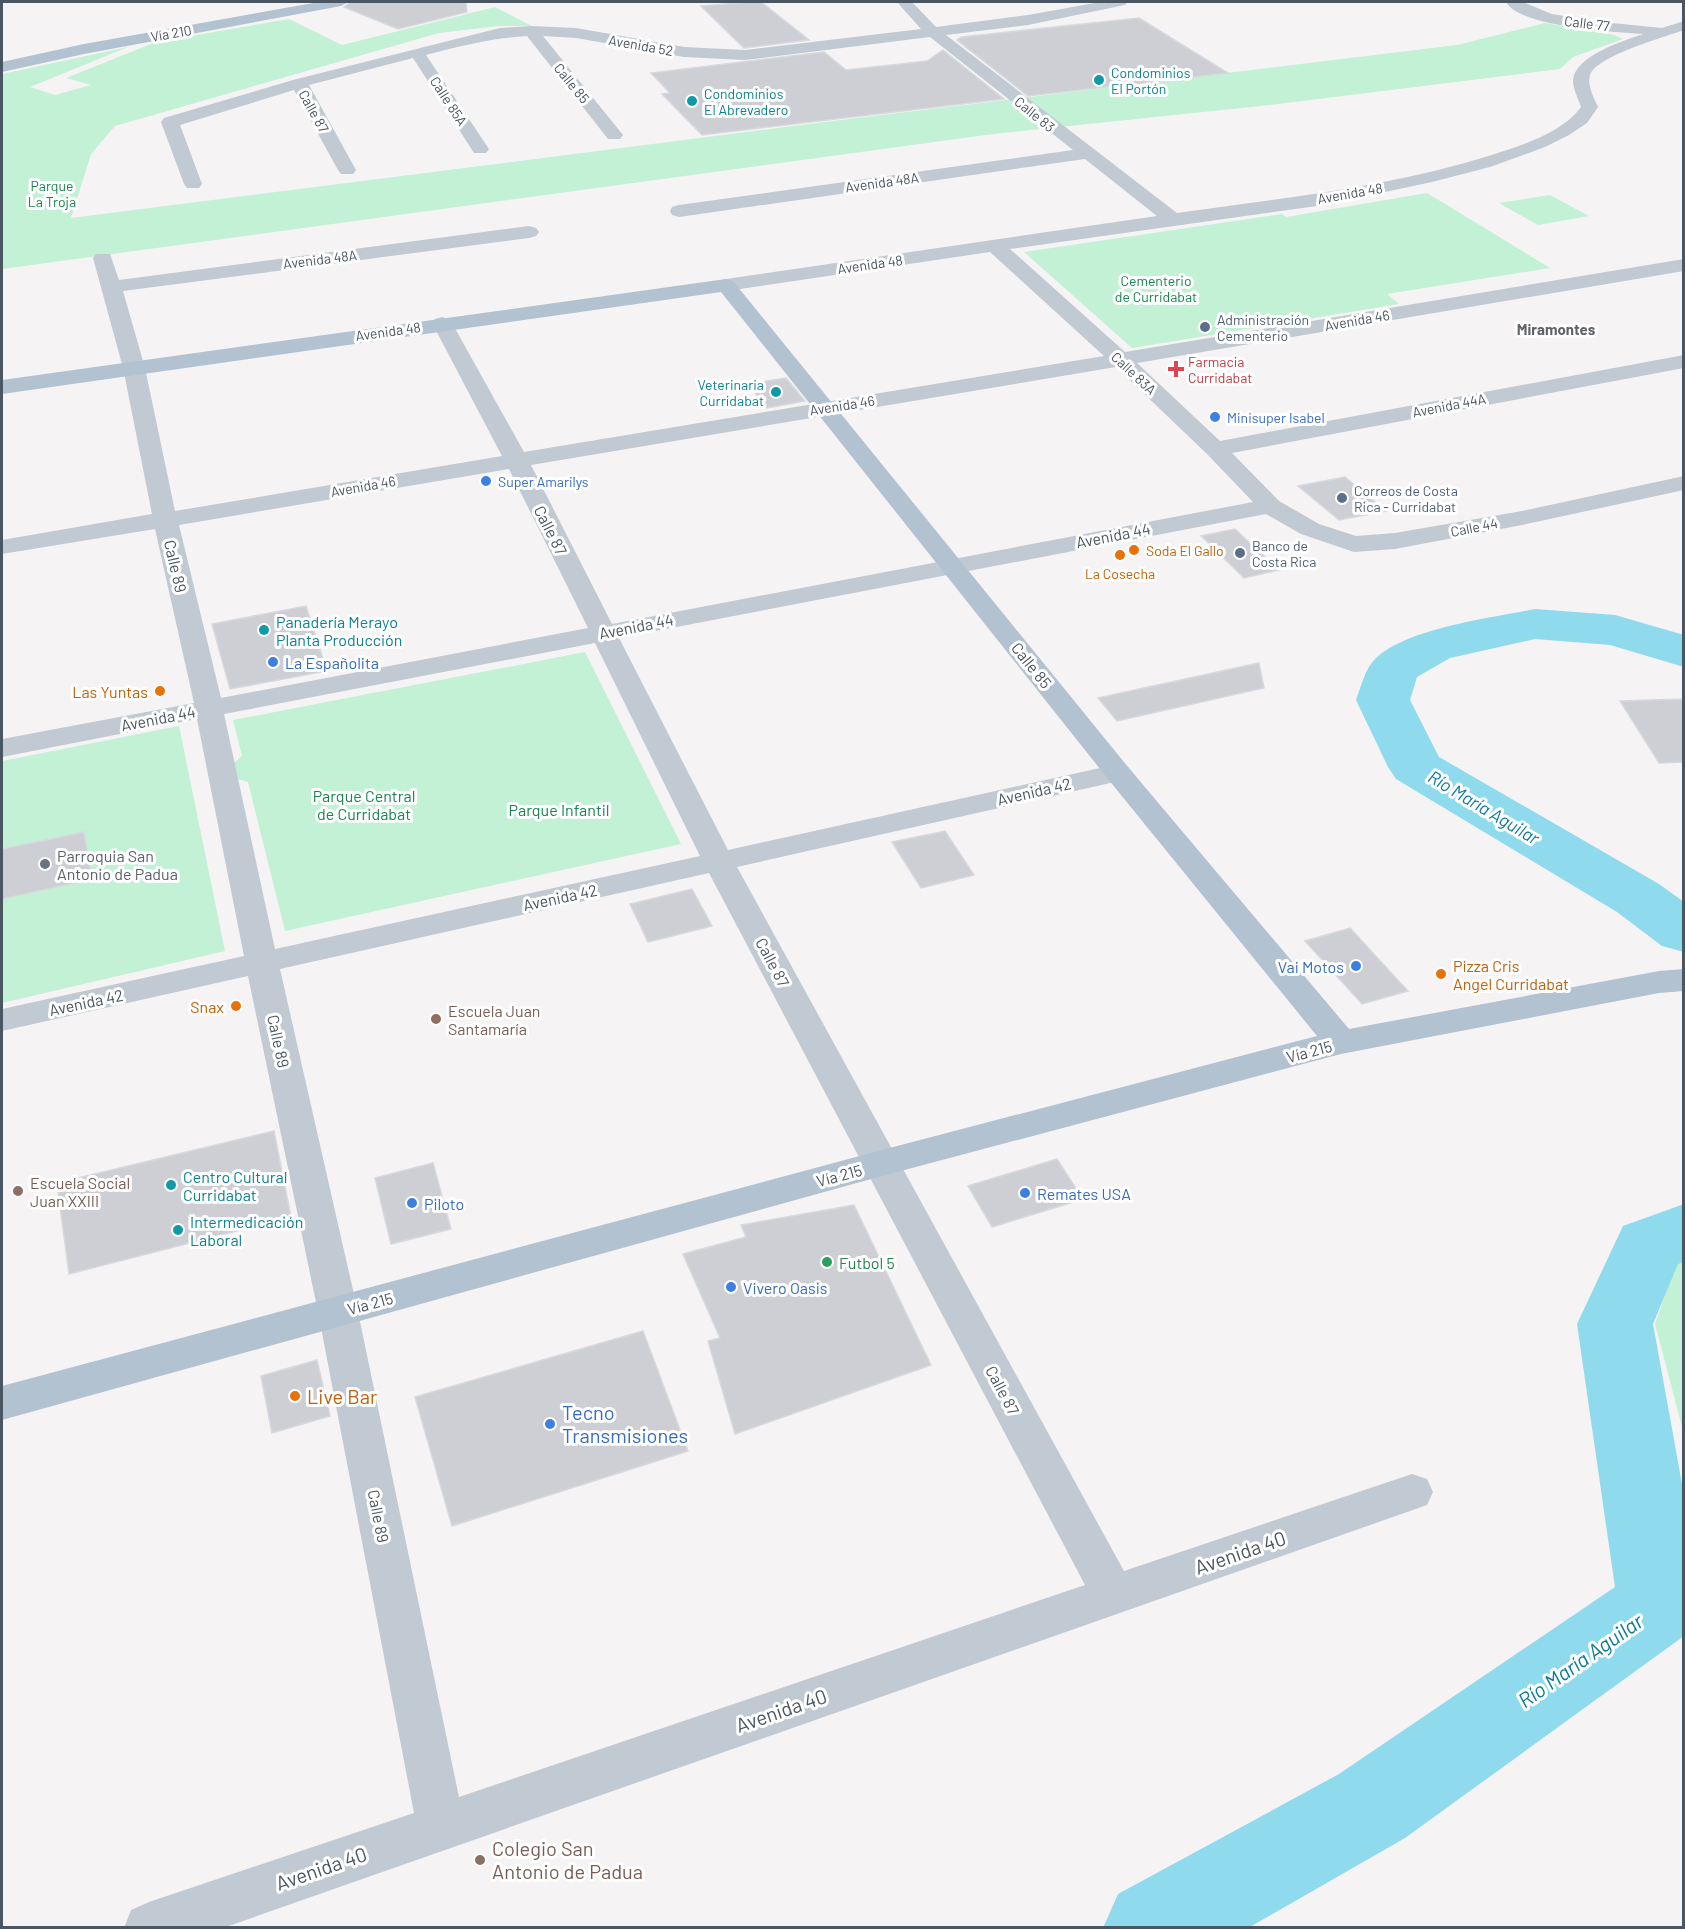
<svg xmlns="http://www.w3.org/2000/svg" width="1685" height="1929" font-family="Barlow,sans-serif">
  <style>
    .green { fill: #c3f1d5 }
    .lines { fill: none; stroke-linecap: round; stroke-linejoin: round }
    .river { fill: #90daee; fill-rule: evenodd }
    .building { fill: #cdcfd5; stroke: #d7d9de; stroke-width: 1.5 }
    .minor { fill: #c1cad2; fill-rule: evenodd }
    .major { fill: #b3c2d1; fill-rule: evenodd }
    .culture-dot { fill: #0f9aa8; stroke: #fff; stroke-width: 2 }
    .service-dot { fill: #5c6f8a; stroke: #fff; stroke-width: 2 }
    .health-dot { fill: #e0444e; stroke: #fff; stroke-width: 2 }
    .shop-dot { fill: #3f7fe0; stroke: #fff; stroke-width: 2 }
    .food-dot { fill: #e8710a; stroke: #fff; stroke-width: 2 }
    .worship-dot { fill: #6b7280; stroke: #fff; stroke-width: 2 }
    .education-dot { fill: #8d6e63; stroke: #fff; stroke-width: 2 }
    .leisure-dot { fill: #2e9e5b; stroke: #fff; stroke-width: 2 }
    .labels { text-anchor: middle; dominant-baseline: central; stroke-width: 6; stroke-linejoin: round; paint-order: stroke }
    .far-street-label { font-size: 14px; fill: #4a5661; stroke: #fff }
    .far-culture-label { font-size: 14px; fill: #0d838f; stroke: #fff; text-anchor: start }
    .far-park-label { font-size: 14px; fill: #17864f; stroke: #fff }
    .far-service-label { font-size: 14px; fill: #4e5e75; stroke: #fff; text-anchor: start }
    .far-health-label { font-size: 14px; fill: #be3a42; stroke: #fff; text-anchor: start }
    .far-shop-label { font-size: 14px; fill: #366cbe; stroke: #fff; text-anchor: start }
    .far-food-label { font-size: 14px; fill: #c56008; stroke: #fff; text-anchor: start }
    .far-neighbourhood-label { font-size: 15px; font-weight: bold; fill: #5f6368; stroke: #fff }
    .street-label { font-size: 16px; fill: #4a5661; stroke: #fff }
    .culture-label { font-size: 16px; fill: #0d838f; stroke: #fff; text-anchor: start }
    .shop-label { font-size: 16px; fill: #366cbe; stroke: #fff; text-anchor: start }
    .food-label { font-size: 16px; fill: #c56008; stroke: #fff; text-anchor: end }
    .park-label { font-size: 16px; fill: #17864f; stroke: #fff }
    .worship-label { font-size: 16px; fill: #5b616d; stroke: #fff; text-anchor: start }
    .education-label { font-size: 16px; fill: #785e54; stroke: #fff; text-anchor: start }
    .leisure-label { font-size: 16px; fill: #27864d; stroke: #fff; text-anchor: start }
    .water-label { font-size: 18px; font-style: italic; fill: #0c7c9b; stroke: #fff }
    .near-food-label { font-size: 20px; fill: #c56008; stroke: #fff; text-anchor: start }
    .near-shop-label { font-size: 20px; fill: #366cbe; stroke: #fff; text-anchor: start }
    .near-street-label { font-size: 20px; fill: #4a5661; stroke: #fff }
    .near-education-label { font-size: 20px; fill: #785e54; stroke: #fff; text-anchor: start }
    .near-water-label { font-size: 21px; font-style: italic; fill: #0c7c9b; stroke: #fff }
  </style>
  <rect width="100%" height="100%" fill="#f5f3f3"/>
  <!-- green -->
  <path class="green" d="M495,7l37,19h-34l-59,7 -324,93 -24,28 -20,64 778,-99 608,-74 88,-22 69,12 9,4 -50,18 -13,12 -299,37 -268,28 -991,135v-195l126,-27 -98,40 25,8 36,-10 -25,-7 90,-36 133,-23 53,26z
    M1427,193l123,75 -163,26 12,10 -267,44 -108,-96 258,-38 4,3z
    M1550,195l39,21 -51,9 -39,-22z
    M585,652l96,192 -396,87 -37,-149 -27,-8 21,-18 -9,-36z
    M179,726l46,225 -223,52v-104l89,-20 -8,-47 -81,17v-88z
    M1683,1259v172l-28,-107 22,-62z"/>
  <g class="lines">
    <!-- river -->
    <path class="river" d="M1535,609l80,6 69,20v32l-74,-22 -75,-6 -85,19 -33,19 -7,23 29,57 220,127 25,18v50l-22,-6 -45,-34 -221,-133 -8,-12 -32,-67c5,-13 9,-32 20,-42 32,-30 115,-40 159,-49z
      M1684,1204v58l-6,2 -25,60 31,171v141l-279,202 -157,90h-145l15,-34 221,-120 276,-187 -38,-263 46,-98z"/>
  </g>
  <!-- building -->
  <path class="building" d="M350,2h116l1,10 -69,17 -54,-22z
    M749,2h12l48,38 -65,8 -43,-42z
    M1139,18l89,55 -200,23 -71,-56 4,-3z
    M943,50l61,49 -302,36 -40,-41 8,-1 -19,-20 173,-21 22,18 81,-9z
    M786,378l19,23 -38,7 -19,-24z
    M1345,477l41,34 -47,9 -41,-34z
    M1235,529l44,41 -35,8 -43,-42z
    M306,606l21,65 -97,18 -18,-65z
    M1259,663l5,25 -147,33 -19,-23z
    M1683,699v63l-24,1 -39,-62z
    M945,831l29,44 -53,13 -29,-46z
    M84,832l8,47 -90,20v-50z
    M692,889l20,37 -64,16 -18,-38z
    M1350,928l58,63 -46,13 -57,-63z
    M274,1131l17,86 -222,57 -12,-91z
    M1057,1159l26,40 -91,28 -24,-41z
    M433,1163l18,66 -60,15 -16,-66z
    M854,1205l77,160 -196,69 -27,-93 12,-3 -37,-84 63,-17 -5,-12z
    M643,1331l45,120 -236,75 -37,-129z
    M317,1360l13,56 -58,17 -11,-57z"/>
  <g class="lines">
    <!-- minor -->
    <path class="minor" d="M897,2h15l24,25 92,-12 72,-13h27l-2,3 -5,1 -92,19 -82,10 231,178c107,-15 214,-26 318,-59 29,-10 67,-21 86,-47 -3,-9 -8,-18 -8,-27 2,-24 50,-39 70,-46 -29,-2 -123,-7 -137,-32h17l29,12 50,8 60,6 22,-7v9c-19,7 -88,26 -94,45 -3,11 4,23 8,32l-11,16 -18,12 -24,12 -55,20 -58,15 -108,23 -314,44 115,103 559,-93v12l-547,92 83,78 464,-86v13l-452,85 47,48 40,23 37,12 39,-3 127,-22 162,-35v14l-162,35 -127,24 -41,3 -53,-18 -35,-20 -647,124 109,212 390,-86 10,3 5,6 -5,6 -391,88 387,704 288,-97 15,5 6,13 -6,13 -1204,423h-99l7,-18 18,-8 265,-89 -96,-501 -70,-336 -246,55v-22l242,-53 -47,-237 -195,38v-18l192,-36 -39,-174 -153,25v-14l150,-26 -29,-146 -30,-110 3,-4h14l9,26 410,-54 7,2 3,4 -3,4 -7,2 -406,53 22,77 30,143 327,-55 -70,-133 3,-4 7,-2 7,2 3,4 72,129 580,-96 -114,-104 -264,39 -7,-2 -3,-4 3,-4 7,-2 431,-63 -72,-57 -406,58 -7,-2 -2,-4 2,-4 7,-2 394,-55 -143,-113 -185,23 -61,-3 -108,-19 -33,-2 80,99 -3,4h-12l-81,-103c-35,2 -67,10 -101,19l63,94 -3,4h-12l-61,-95 -104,27 47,85 -3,4h-12l-3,-4 -44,-80 -114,35 22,59 -3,4h-12l-3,-4 -23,-62 3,-4 129,-38 207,-52 31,-2 45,2 108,19 61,3 176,-21zM1116,367l91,87 46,48 -641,122 -81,-159zM509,469l79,159 -367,70 -42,-173zM595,643l105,213 -425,93 -51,-235zM709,873l376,712 -626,212 -101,-485 -78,-343z"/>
    <!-- major -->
    <path class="major" d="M319,2h29l-7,4 -257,48 -82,18v-10l82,-18z
      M726,279l7,2 395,486 221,262 310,-58 25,-2v22l-25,2 -318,61 -459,122 -880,244v-34l880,-236 435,-114 -209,-257 -387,-487 -719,102v-14z"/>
  </g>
  <!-- markers -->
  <g class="culture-dot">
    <circle cx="1099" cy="80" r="6"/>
    <circle cx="692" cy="101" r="6"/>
    <circle cx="776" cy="392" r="6"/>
    <circle cx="264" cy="630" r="6"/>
    <circle cx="171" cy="1185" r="6"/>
    <circle cx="178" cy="1230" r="6"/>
  </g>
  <g class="service-dot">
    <circle cx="1205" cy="327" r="6"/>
    <circle cx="1342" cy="498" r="6"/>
    <circle cx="1240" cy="553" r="6"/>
  </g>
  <path class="health-dot" d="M1173 360h6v6h6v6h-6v6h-6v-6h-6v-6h6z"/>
  <g class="shop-dot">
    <circle cx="1215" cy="417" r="6"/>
    <circle cx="486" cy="481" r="6"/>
    <circle cx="273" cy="662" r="6"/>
    <circle cx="1356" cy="966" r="6"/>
    <circle cx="1025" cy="1193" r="6"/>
    <circle cx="412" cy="1203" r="6"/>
    <circle cx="731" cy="1287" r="6"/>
    <circle cx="550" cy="1424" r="6"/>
  </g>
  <g class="food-dot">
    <circle cx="1134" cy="550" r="6"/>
    <circle cx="1120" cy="555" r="6"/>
    <circle cx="160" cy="691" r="6"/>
    <circle cx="1441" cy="974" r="6"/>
    <circle cx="236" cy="1006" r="6"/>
    <circle cx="295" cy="1396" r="6"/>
  </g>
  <circle class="worship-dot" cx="45" cy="864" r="6"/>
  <g class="education-dot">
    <circle cx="436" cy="1019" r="6"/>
    <circle cx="18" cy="1191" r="6"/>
    <circle cx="480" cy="1860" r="6"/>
  </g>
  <circle class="leisure-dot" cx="827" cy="1262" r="6"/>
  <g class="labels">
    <!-- far-street labels -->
    <g class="far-street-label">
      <text transform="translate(1587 23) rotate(7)">Calle 77</text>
      <text transform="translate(171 33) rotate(-10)">Vía 210</text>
      <text transform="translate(641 45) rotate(10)">Avenida 52</text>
      <text transform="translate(572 83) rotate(51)">Calle 85</text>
      <text transform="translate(449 101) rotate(57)">Calle 85A</text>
      <text transform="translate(314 111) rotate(61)">Calle 87</text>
      <text transform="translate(1035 114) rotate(39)">Calle 83</text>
      <text transform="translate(882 182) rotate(-8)">Avenida 48A</text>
      <text transform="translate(1350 193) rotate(-10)">Avenida 48</text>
      <text transform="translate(320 259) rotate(-7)">Avenida 48A</text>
      <text transform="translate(870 264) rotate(-8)">Avenida 48</text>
      <text transform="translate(1357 320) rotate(-10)">Avenida 46</text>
      <text transform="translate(388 331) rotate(-8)">Avenida 48</text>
      <text transform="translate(1134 373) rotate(43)">Calle 83A</text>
      <text transform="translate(842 405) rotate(-9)">Avenida 46</text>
      <text transform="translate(1449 405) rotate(-11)">Avenida 44A</text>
      <text transform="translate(363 486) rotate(-10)">Avenida 46</text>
      <text transform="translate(1474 527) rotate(-11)">Calle 44</text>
    </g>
    <!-- far-culture labels -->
    <g class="far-culture-label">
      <text x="1111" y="72">Condominios<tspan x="1111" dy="16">El Portón</tspan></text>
      <text x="704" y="93">Condominios<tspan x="704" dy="16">El Abrevadero</tspan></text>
      <text x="764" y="384" text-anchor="end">Veterinaria<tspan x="764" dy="16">Curridabat</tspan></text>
    </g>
    <!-- far-park labels -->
    <g class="far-park-label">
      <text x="52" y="185">Parque<tspan x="52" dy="16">La Troja</tspan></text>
      <text x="1156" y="280">Cementerio<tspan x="1156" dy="16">de Curridabat</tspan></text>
    </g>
    <!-- far-service labels -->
    <g class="far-service-label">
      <text x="1217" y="319">Administración<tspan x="1217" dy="16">Cementerio</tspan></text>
      <text x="1354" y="490">Correos de Costa<tspan x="1354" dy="16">Rica - Curridabat</tspan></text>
      <text x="1252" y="545">Banco de<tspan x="1252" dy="16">Costa Rica</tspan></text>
    </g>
    <!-- far-health labels -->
    <g class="far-health-label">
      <text x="1188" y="361">Farmacia<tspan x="1188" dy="16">Curridabat</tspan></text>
    </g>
    <!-- far-shop labels -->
    <g class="far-shop-label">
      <text x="1227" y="417">Minisuper Isabel</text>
      <text x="498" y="481">Super Amarilys</text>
    </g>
    <!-- far-food labels -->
    <g class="far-food-label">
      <text x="1146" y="550">Soda El Gallo</text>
      <text x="1120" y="573" text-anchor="middle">La Cosecha</text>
    </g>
    <!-- far-neighbourhood labels -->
    <g class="far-neighbourhood-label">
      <text x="1556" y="329">Miramontes</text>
    </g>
    <!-- street labels -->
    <g class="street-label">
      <text transform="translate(551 530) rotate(63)">Calle 87</text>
      <text transform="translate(1113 535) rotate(-11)">Avenida 44</text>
      <text transform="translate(176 566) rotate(77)">Calle 89</text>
      <text transform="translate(636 626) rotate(-11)">Avenida 44</text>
      <text transform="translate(1032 665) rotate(51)">Calle 85</text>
      <text transform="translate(158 718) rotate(-11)">Avenida 44</text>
      <text transform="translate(1034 791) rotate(-13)">Avenida 42</text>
      <text transform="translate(560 897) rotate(-12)">Avenida 42</text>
      <text transform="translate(773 962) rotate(62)">Calle 87</text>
      <text transform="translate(86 1002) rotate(-12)">Avenida 42</text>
      <text transform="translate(279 1041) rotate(78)">Calle 89</text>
      <text transform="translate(1309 1051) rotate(-15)">Vía 215</text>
      <text transform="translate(839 1175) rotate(-15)">Vía 215</text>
      <text transform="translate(370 1303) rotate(-15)">Vía 215</text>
      <text transform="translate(1003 1390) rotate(62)">Calle 87</text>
      <text transform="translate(379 1516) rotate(79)">Calle 89</text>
    </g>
    <!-- culture labels -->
    <g class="culture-label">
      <text x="276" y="621">Panadería Merayo<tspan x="276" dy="18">Planta Producción</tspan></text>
      <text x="183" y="1176">Centro Cultural<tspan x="183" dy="18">Curridabat</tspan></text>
      <text x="190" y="1221">Intermedicación<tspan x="190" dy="18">Laboral</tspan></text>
    </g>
    <!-- shop labels -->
    <g class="shop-label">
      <text x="285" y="662">La Españolita</text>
      <text x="1344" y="966" text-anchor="end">Vai Motos</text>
      <text x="1037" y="1193">Remates USA</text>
      <text x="424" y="1203">Piloto</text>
      <text x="743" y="1287">Vivero Oasis</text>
    </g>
    <!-- food labels -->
    <g class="food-label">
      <text x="148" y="691">Las Yuntas</text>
      <text x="1453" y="965" text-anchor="start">Pizza Cris<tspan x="1453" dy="18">Angel Curridabat</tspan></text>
      <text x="224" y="1006">Snax</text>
    </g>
    <!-- park labels -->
    <g class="park-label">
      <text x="364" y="795">Parque Central<tspan x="364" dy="18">de Curridabat</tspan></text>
      <text x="559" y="809">Parque Infantil</text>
    </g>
    <!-- worship labels -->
    <g class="worship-label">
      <text x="57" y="855">Parroquia San<tspan x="57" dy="18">Antonio de Padua</tspan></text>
    </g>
    <!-- education labels -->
    <g class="education-label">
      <text x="448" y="1010">Escuela Juan<tspan x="448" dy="18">Santamaría</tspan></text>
      <text x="30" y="1182">Escuela Social<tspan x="30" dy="18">Juan XXIII</tspan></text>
    </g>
    <!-- leisure labels -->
    <g class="leisure-label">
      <text x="839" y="1262">Futbol 5</text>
    </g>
    <!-- water labels -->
    <g class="water-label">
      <text transform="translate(1484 807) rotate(31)">Río María Aguilar</text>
    </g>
    <!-- near-food labels -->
    <g class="near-food-label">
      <text x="307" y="1396">Live Bar</text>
    </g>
    <!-- near-shop labels -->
    <g class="near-shop-label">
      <text x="562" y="1412">Tecno<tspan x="562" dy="23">Transmisiones</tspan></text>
    </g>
    <!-- near-street labels -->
    <g class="near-street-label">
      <text transform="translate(1240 1552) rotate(-19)">Avenida 40</text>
      <text transform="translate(781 1710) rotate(-19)">Avenida 40</text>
      <text transform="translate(321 1868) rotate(-19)">Avenida 40</text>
    </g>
    <!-- near-education labels -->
    <g class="near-education-label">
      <text x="492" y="1848">Colegio San<tspan x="492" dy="23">Antonio de Padua</tspan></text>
    </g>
    <!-- near-water labels -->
    <g class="near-water-label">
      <text transform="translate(1580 1660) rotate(-35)">Río María Aguilar</text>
    </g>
  </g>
  <!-- border -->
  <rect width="1685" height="1929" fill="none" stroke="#4a5661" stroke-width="6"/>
</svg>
